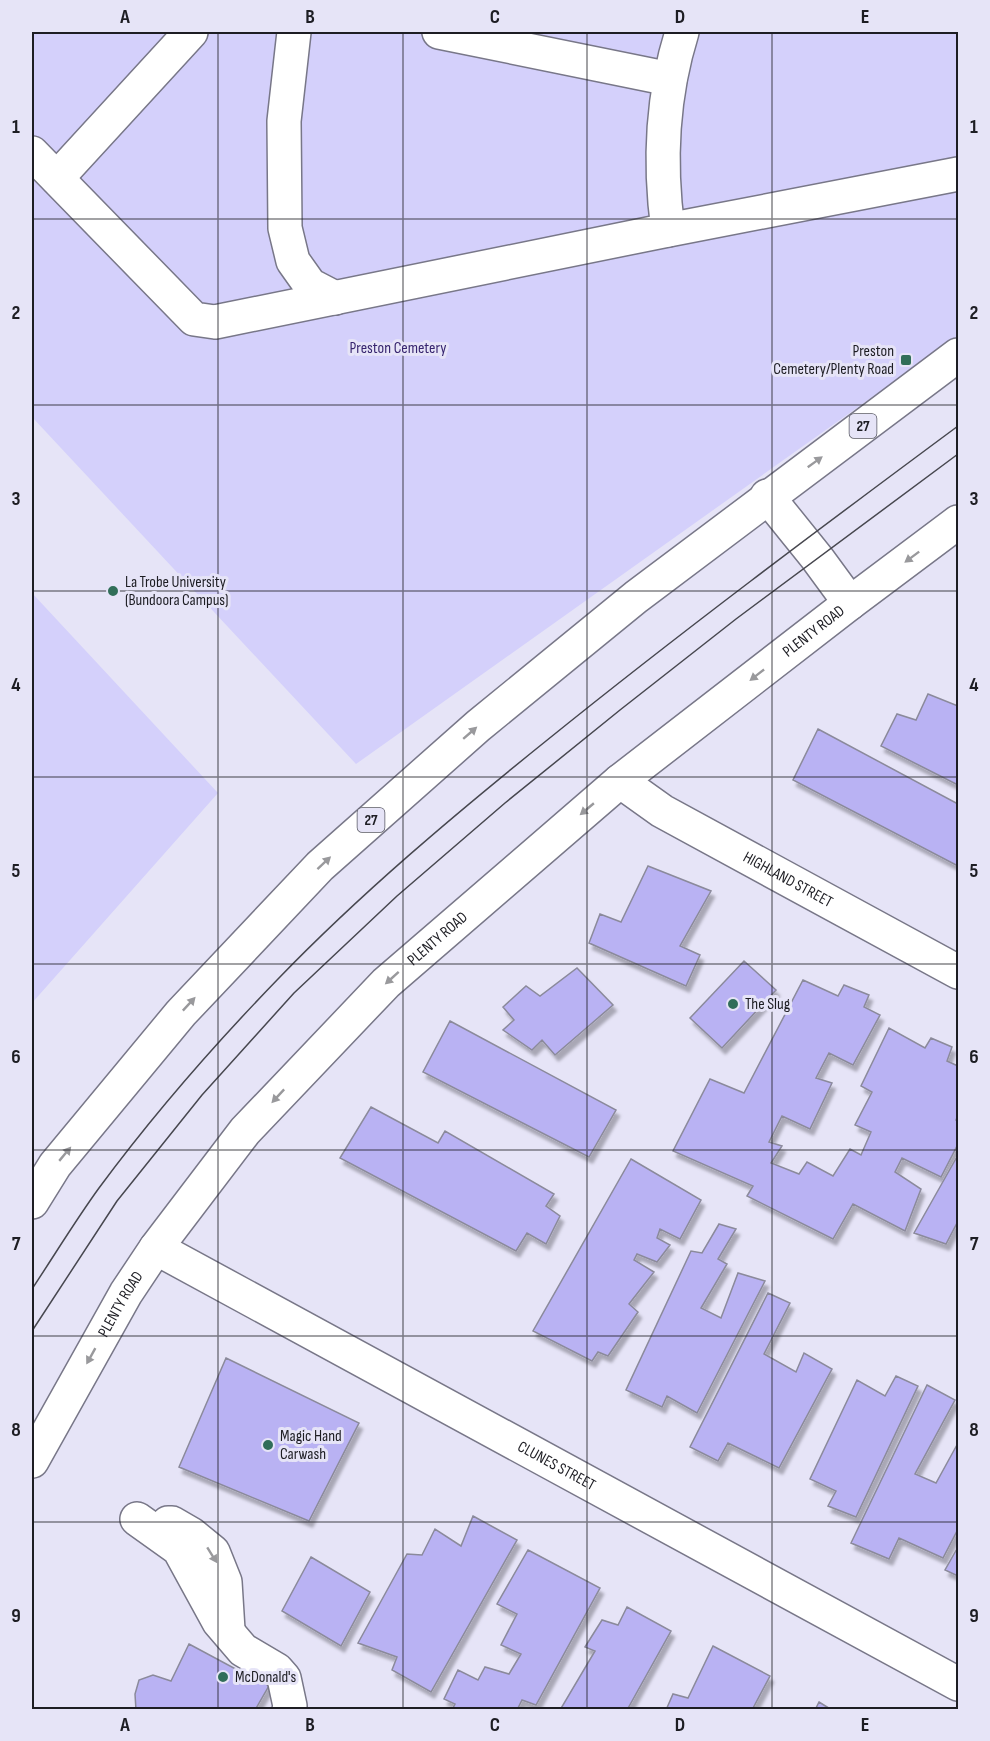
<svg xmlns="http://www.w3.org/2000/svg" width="990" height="1741" font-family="'Sofia Sans Condensed',sans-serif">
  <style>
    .green { fill: #d4d0fb }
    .building { fill: #b9b2f3; stroke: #8b8a9b; stroke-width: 1.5; filter: url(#shadow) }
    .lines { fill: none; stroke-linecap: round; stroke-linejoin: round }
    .minor-casing { stroke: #787788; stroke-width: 36 }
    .highway-casing { stroke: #787788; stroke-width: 36 }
    .minor { stroke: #fff; stroke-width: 33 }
    .highway { stroke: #fff; stroke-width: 33 }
    .tram { stroke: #47474f; stroke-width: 1.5 }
    .oneway { fill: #99999c }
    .grid { fill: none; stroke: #1d1d23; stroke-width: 1.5; stroke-opacity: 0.55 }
    .poi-dot { fill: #316e59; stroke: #e6e4f7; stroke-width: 2 }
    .labels { text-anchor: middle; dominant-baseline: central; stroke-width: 6; stroke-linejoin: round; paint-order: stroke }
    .shield { fill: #e6e4f7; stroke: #595963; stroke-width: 1.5 }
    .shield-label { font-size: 15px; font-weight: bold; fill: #1d1d23 }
    .park-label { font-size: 16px; fill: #37256f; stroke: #e6e4f7 }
    .poi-label { font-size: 16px; fill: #1d1d23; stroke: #e6e4f7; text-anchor: start }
    .street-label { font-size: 16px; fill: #1d1d23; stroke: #e6e4f7 }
    .neatline { fill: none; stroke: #1d1d23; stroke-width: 2 }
    .grid-label { font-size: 20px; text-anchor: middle; font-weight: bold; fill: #1d1d23 }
  </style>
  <defs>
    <filter id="shadow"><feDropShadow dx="3.5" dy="6" stdDeviation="1.5" flood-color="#0004"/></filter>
  </defs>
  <rect width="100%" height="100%" fill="#e6e4f7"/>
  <!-- green -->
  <path class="green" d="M32,32h926v304l-602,428 -324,-347z
    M32,593l186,200 -186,210z"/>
  <!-- building -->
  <path class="building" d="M928,694l30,12v79l-77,-39 16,-32 19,6z
    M818,729l140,75v62l-165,-86z
    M648,866l63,25 -31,55 20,9 -14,31 -97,-43 11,-29 21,8z
    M744,961l32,29 -54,58 -32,-30z
    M577,968l36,37 -58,50 -13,-15 -10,10 -29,-20 11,-10 -11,-13 23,-21 14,10z
    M803,980l35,16 6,-11 25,10 -5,12 16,8 -27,50 -24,-12 -13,25 16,5 -22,46 -28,-13 -13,26 13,4 -11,17 28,11 8,-12 26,14 17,-27 11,6 10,-23 -16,-7 17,-33 -11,-6 28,-58 36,20 6,-10 21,9 -5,14 11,5v49l-2,5 2,2v22l-17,33 -39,-19 -7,14 26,17 -16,42 -52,-27 -20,35 -86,-43 6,-10 -80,-35 37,-72 34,14z
    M450,1021l166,89 -27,47 -166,-85z
    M371,1107l67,36 7,-12 109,63 -8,12 14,10 -14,28 -19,-11 -11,18 -176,-93z
    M958,1155v66l-12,23 -32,-11z
    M631,1159l70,41 -21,39 -20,-10 -3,9 13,7 -13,17 -20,-8 -3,6 20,12 -25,32 9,8 -30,44 -10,-4 -6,9 -59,-30z
    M719,1224l17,5 -18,30 9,5 -26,44 20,10 17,-45 27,8 -68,132 -30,-17 -5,11 -36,-17 65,-139 11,2z
    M768,1293l22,10 -26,51 32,18 8,-19 28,16 -53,99 -51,-25 -10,18 -28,-14z
    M226,1358l133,65 -50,98 -130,-54z
    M896,1376l22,10 -62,131 -28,-11 8,-15 -26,-12 47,-99 28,16z
    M927,1385l28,15 -40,74 21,9 22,-40v86l-15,29 -44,-20 -10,21 -38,-16z
    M473,1516l44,24 -86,152 -39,-22 5,-13 -39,-14 49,-89 15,1 13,-26 26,17z
    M958,1547v29l-13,-6z
    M528,1550l72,38 -64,117 -14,-5 -5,10h-65l3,-6 -11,-5 14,-29 20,10 7,-13 24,7 12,-20 -20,-9 16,-31 -20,-10z
    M311,1557l59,35 -29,54 -59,-35z
    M627,1607l44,24 -44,79h-67l35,-59 -10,-4 17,-27 16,5z
    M189,1644l54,29 11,-21 20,25 -19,33h-119l-1,-16 4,-14 14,-5 18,6z
    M713,1646l57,30 -18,34h-86l7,-16 15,4z
    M819,1702l13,8h-17z"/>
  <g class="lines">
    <!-- minor casing -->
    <g class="minor-casing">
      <g id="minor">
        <path d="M294,32l-10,89 1,107 8,33 17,24 25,13"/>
        <path d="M439,32l231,47"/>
        <path d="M32,153l162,166 21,3 453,-92 290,-56"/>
        <path d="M57,178l134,-146"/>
        <path d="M668,230c-9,-66 -6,-134 14,-198"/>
        <path id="s1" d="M620,781l42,30 296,161"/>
        <path id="s2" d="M156,1248l802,436"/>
        <path d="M137,1519l42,30 40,73 24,28 34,20 7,8 6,28 -1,4"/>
        <path d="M168,1523h4l19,11 22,18 12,30 3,48"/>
      </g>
    </g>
    <!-- highway casing -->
    <g class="highway-casing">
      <g id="highway">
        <path d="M767,496l50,62 33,45"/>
        <path d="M32,1202l23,-37 126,-152 139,-147 158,-140 158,-129 322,-242"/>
        <path id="s3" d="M32,1461l94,-168 30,-45 89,-117 141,-148 234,-202 230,-178 108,-81"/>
      </g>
    </g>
    <!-- minor -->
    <use href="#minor" class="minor"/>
    <!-- highway -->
    <use href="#highway" class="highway"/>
    <!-- tram -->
    <path class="tram" d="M32,1289c22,-33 43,-68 67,-101 54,-73 115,-143 179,-209 82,-85 176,-164 268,-238 135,-109 273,-212 412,-315
      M32,1331l85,-130 85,-106 92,-102 103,-97 108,-93 115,-93 116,-91 222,-165"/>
  </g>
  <!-- one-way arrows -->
  <defs><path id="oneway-solid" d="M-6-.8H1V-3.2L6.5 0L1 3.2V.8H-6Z" transform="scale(1.5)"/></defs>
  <g class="oneway">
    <use href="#oneway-solid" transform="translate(815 462) rotate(-36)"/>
    <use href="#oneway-solid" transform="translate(912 557) rotate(143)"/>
    <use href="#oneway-solid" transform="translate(757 675) rotate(142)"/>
    <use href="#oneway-solid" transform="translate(470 733) rotate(-41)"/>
    <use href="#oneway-solid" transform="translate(587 809) rotate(140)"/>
    <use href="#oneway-solid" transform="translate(324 863) rotate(-43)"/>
    <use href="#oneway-solid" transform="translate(392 978) rotate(138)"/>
    <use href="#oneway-solid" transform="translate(189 1004) rotate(-47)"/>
    <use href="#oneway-solid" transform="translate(278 1096) rotate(133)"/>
    <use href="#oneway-solid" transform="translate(65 1154) rotate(-50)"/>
    <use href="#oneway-solid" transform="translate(91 1356) rotate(119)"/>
    <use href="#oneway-solid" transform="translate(212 1555) rotate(58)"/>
  </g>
  <!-- grid -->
  <path class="grid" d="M218,32v1678M403,32v1678M587,32v1678M772,32v1678M32,219h926M32,405h926M32,591h926M32,777h926M32,964h926M32,1150h926M32,1336h926M32,1522h926"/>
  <!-- markers -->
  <g class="poi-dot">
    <rect x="900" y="354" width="12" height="12" rx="3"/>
    <circle cx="113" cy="591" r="6"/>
    <circle cx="733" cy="1004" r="6"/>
    <circle cx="268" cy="1445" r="6"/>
    <circle cx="223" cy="1677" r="6"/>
  </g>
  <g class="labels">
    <!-- shield labels -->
    <g class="shield">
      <rect x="849.5" y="414" width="27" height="24" rx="4.5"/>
      <rect x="357.5" y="808" width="27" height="24" rx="4.5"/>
    </g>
    <g class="shield-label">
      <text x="863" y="426">27</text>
      <text x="371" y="820">27</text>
    </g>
    <!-- park labels -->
    <g class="park-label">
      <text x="398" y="348">Preston Cemetery</text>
    </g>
    <!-- poi labels -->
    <g class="poi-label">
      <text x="894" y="351" text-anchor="end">Preston<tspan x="894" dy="18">Cemetery/Plenty Road</tspan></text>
      <text x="125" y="582">La Trobe University<tspan x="125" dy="18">(Bundoora Campus)</tspan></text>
      <text x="745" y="1004">The Slug</text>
      <text x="280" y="1436">Magic Hand<tspan x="280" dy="18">Carwash</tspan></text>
      <text x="235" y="1677">McDonald's</text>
    </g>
    <!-- street labels -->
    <g class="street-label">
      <text stroke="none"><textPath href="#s3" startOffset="1152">PLENTY ROAD</textPath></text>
      <text stroke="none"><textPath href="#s1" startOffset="195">HIGHLAND STREET</textPath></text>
      <text stroke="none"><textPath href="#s3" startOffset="666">PLENTY ROAD</textPath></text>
      <text stroke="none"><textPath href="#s3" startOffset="180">PLENTY ROAD</textPath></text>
      <text stroke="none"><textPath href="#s2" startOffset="456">CLUNES STREET</textPath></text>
    </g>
  </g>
  <!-- border -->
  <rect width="990" height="1741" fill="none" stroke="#e6e4f7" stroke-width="66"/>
  <rect x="33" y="33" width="924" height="1675" class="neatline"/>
  <g class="grid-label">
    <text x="125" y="23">A</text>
    <text x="310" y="23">B</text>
    <text x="495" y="23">C</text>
    <text x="680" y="23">D</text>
    <text x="865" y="23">E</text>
    <text x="16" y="133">1</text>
    <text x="974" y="133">1</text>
    <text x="16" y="319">2</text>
    <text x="974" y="319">2</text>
    <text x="16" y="505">3</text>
    <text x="974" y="505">3</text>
    <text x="16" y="691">4</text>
    <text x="974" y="691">4</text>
    <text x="16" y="877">5</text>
    <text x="974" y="877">5</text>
    <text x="16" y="1063">6</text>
    <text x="974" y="1063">6</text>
    <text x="16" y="1250">7</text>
    <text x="974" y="1250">7</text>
    <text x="16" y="1436">8</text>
    <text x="974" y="1436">8</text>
    <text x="16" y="1622">9</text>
    <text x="974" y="1622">9</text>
    <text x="125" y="1731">A</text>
    <text x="310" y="1731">B</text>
    <text x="495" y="1731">C</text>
    <text x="680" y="1731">D</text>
    <text x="865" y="1731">E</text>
  </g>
</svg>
